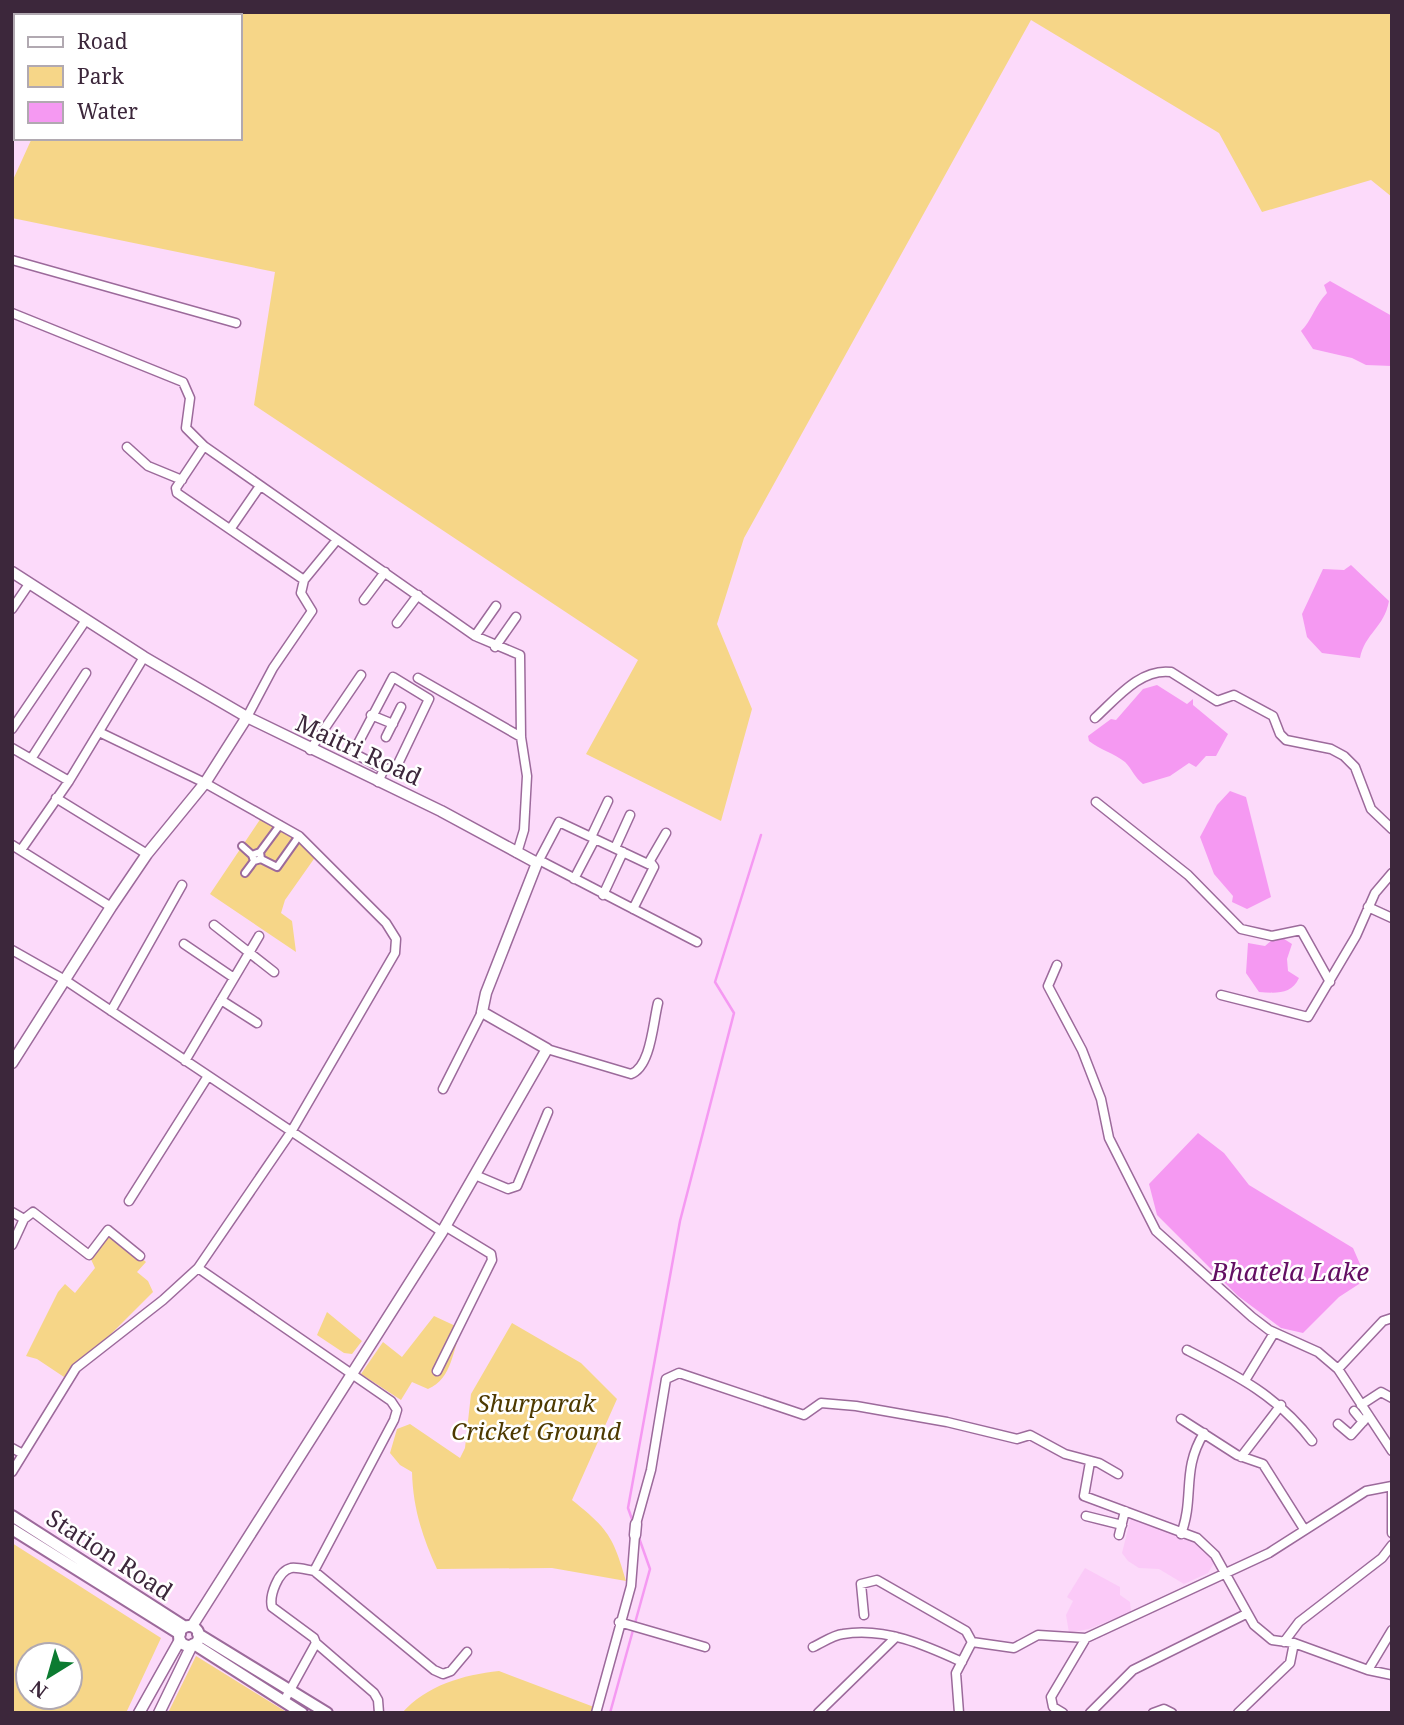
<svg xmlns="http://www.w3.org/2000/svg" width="1404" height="1725" font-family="'Noto Serif',serif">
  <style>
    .built { fill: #fbcaf8 }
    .green { fill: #f6d688; fill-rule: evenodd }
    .water { fill: #f599f2 }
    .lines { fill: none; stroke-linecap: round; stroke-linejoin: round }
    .stream { stroke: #f599f2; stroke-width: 2.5 }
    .pedestrian-casing { stroke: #9c6a9b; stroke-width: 10 }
    .minor-casing { stroke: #9c6a9b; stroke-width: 11 }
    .tertiary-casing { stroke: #9c6a9b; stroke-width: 13 }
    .secondary-casing { stroke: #9c6a9b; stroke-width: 14 }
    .pedestrian { stroke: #fff; stroke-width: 6 }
    .minor { stroke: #fff; stroke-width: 8 }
    .tertiary { stroke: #fff; stroke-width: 10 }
    .secondary { stroke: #fff; stroke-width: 10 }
    .labels { text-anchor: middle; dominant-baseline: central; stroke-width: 5; stroke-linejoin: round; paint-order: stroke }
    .street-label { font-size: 24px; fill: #3c273b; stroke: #fff }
    .park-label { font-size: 24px; font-style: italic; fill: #4d3900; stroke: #fff }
    .water-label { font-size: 26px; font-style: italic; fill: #630f63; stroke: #fff }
  </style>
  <rect width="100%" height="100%" fill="#fcdafa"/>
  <!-- built -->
  <path class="built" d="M1131,1517l75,31 8,15 -6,10 -24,11 -25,-15 -20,-1 -11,-7 -6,-8z
    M1085,1568l35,19v8l10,7 1,10 -42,17 -20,4 -3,-18 7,-14 -6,-4z"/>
  <!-- green -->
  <path class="green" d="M88,12h1304v185l-21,-17 -109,32 -43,-79 -188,-113 -287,518 -27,86 35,85 -31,112 -135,-67 52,-94 -384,-255 21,-133 -263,-54v-36l20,-44h208v-122h-153z
    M261,818l35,20 20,18 -31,44 -4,13 11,8 4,31 -86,-58z
    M108,1230l38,32 -9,10 11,9 5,11 -83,83 -6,2 -27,-18 -11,-3 32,-64 7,-8 10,9 20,-25 -6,-13z
    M327,1312l35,29 -10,13 -8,-1 -27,-18z
    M434,1316l28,13c-10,21 -9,49 -34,60l-16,-7 -11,18 -40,-26 22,-32 19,15z
    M512,1323l69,40 36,36 -45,101c36,29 41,36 54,81l-74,-13 -115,1c-15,-33 -24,-61 -25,-97l-12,-7 -10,-12 7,-24 13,-5 50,34 5,-10 6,-54z
    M12,1543l149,95 -35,75h-114zM70,1655v42h-42v-42z
    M196,1656l92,57h-120z
    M499,1671l95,36 -4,6h-188c25,-28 61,-38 97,-42z"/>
  <!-- water -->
  <path class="water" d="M1330,281l62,35v50l-26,-1 -14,-7 -39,-9 -12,-18c10,-9 14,-26 26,-38l-3,-8z
    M1351,565l38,36c-5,27 -24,32 -29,57l-38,-5 -15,-16 -5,-23 21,-45 21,1z
    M1157,685l30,19 6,-5v6l35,29 -12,22h-10l-10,11 -7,-4 -19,13 -27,8c-8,-6 -11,-15 -18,-22 -11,-9 -25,-12 -36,-21l-1,-5 23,-17 5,1 27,-31z
    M1230,791l16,6 25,100 -24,12 -15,-7 1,-6 -19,-22 -14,-37 17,-32z
    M1278,935l14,9 -5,15 1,12 11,7c-8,17 -23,15 -40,14l-13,-19 2,-30 17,3z
    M1198,1133l26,20 25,32 104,63 10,23 -4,13 -20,13 -36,36 -22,-5 -43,-32 -81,-81 -8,-31z"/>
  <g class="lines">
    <!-- stream -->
    <path class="stream" d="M633,1522l-5,-14 52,-287 54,-208 -19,-31 46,-147
      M610,1713l40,-144 -12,-34"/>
    <!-- pedestrian casing -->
    <g class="pedestrian-casing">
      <path id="pedestrian" d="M242,846l10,9
        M260,852l20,-27
        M261,859l16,8 22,-31
        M245,873l9,-12 7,-2 -1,-7 -8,3 2,6"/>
    </g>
    <!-- minor casing -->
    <g class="minor-casing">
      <path id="minor" d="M12,260l224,63
        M12,313l171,69 7,16 -4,30 18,18
        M127,447l21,19 34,14
        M231,528l29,-42
        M304,580l-127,-87 -1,-5 28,-42 271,190 45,19 1,82 6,39 -3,54 -7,23
        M364,600l21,-28
        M12,609l17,-25
        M397,623l21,-28
        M475,636l21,-30
        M495,647l21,-30
        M418,678l103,59
        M371,715l22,9
        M247,717l26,-49 39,-57 -11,-18 3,-13 32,-39
        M1095,718c21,-19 45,-50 76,-46l46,29 17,-6 39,21 7,18 6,6 45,9 13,7 11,11 16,42 21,20
        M12,729l74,-109
        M99,732l106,51 94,53 87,87 10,16 -1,14 -104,179 -93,136
        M386,737l15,-30
        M12,748l57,33
        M310,750l51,-75
        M31,759l55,-86
        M378,782l6,-13 -29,-15 -1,-3 39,-74 36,22 -33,69 -12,1
        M56,798l91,56
        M1096,802l92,73 53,54 31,7 29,-6 29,52
        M591,837l17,-36
        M12,845l99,62
        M615,848l15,-33
        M21,850l48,-69 75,-124
        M539,860l20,-38 89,42 18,-31
        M537,863l2,-3 158,82
        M574,879l21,-40
        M603,895l20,-43
        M1368,907l24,11
        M633,909l21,-42 -3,-4
        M214,925l60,47
        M184,944l50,34
        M12,950l53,30 377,252
        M1057,965l-9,21 34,64 19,49 8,39 47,93 96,86 17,13 49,22 20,17 54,82
        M1221,995l87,22 48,-81 19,-43 17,-20
        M221,1000l36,23
        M111,1011l71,-126
        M547,1049l84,25c20,-7 22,-52 27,-71
        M185,1061l74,-125
        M443,1089l39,-77
        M475,1175l33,14 9,-3 31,-74
        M129,1201l79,-125
        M12,1212l12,7 9,-7 56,43 19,-25 32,26
        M12,1245l12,-26
        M1187,1350c49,25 91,46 125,91
        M1338,1369l45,-48 9,-3
        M437,1371l55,-111 -1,-6 -46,-28
        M1246,1379l28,-46
        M1361,1405l20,-13 11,6
        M1354,1411l9,11
        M1181,1419l56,36 26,9 41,65
        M1338,1424l13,11 17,-19
        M12,1448l11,6
        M1241,1457l40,-52
        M1090,1462l-6,34 113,42 18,17 39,70 18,15 22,3 74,27 24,5
        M12,1472l64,-104 87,-68 35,-32 193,133 6,9 -3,10 -80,151c-7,-1 -16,-4 -23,-3 -13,3 -22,28 -19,39l42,31 2,5 -32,58
        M1392,1488v45
        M1086,1516l36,9
        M636,1524l15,-54 15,-91 13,-6 125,42 17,-12 35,3 91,16 70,17 13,-4 35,19 34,9 19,11
        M1181,1534c14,-37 0,-64 23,-101
        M1119,1535l6,-24
        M314,1571l120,99 9,4 8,-3 16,-19
        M864,1615l-3,-31 16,-4 89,51 6,11
        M619,1622l86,25
        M1284,1642l15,-20 83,-64 10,-13
        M316,1643l58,50 4,7 1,13
        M813,1647c9,-4 20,-12 30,-13 42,-7 82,11 119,28
        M1368,1670l24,-40
        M596,1713l35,-127 4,-51
        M818,1713l78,-76
        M959,1713l-3,-40 16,-31 42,6 24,-13 48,3 183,-85 97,-62 26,-5
        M1063,1713l-10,-6 -2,-10 35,-59
        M1090,1713l43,-43 113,-56
        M1153,1713l11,-4 8,4
        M1238,1713l52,-50 4,-20"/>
    </g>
    <!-- tertiary casing -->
    <g class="tertiary-casing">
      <path id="tertiary" d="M12,572l132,85 103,60 194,94 96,52 -51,130 -4,19 65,37 -105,183 -250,394
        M12,1063l99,-156 36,-53 58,-71 42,-66
        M635,1535l1,-11
        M139,1713l41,-73
        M159,1713l33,-68"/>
    </g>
    <!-- secondary casing -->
    <g class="secondary-casing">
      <path id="secondary" d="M12,1516l173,111
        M12,1529l168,105
        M179 1636a10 10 0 1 1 20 0a10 10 0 1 1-20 0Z
        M198,1634l129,79
        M194,1644l108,69"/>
    </g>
    <!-- pedestrian -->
    <use href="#pedestrian" class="pedestrian"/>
    <!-- minor -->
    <use href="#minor" class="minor"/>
    <!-- tertiary -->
    <use href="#tertiary" class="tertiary"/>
    <!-- secondary -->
    <use href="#secondary" class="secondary"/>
  </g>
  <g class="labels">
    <!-- street labels -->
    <g class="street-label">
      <text transform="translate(359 749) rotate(25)">Maitri Road</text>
      <text transform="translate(110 1554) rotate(33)">Station Road</text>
    </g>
    <!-- park labels -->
    <g class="park-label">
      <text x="536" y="1402">Shurparak<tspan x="536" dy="28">Cricket Ground</tspan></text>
    </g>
    <!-- water labels -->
    <g class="water-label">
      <text x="1290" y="1271">Bhatela Lake</text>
    </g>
  </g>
  <!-- border -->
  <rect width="1404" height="1725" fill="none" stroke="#3c273b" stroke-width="28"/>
  <!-- legend -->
  <rect x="14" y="14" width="228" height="126" fill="#ffffff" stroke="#b1a9b1" stroke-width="2"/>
  <rect x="28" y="37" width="35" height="10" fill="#ffffff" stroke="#b1a9b1" stroke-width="2"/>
  <text x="77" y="49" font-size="21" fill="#3c273b">Road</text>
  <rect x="28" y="66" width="35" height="21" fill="#f6d688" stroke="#b1a9b1" stroke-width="2"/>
  <text x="77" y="84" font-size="21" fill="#3c273b">Park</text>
  <rect x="28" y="102" width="35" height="21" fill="#f599f2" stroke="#b1a9b1" stroke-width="2"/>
  <text x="77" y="119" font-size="21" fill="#3c273b">Water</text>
  <!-- north arrow -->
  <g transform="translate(49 1676) rotate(217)"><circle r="33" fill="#ffffff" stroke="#b1a9b1" stroke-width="2"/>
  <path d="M0-5L12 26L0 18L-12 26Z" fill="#0c7b31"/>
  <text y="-10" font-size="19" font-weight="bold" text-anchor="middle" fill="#3c273b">N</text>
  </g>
</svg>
